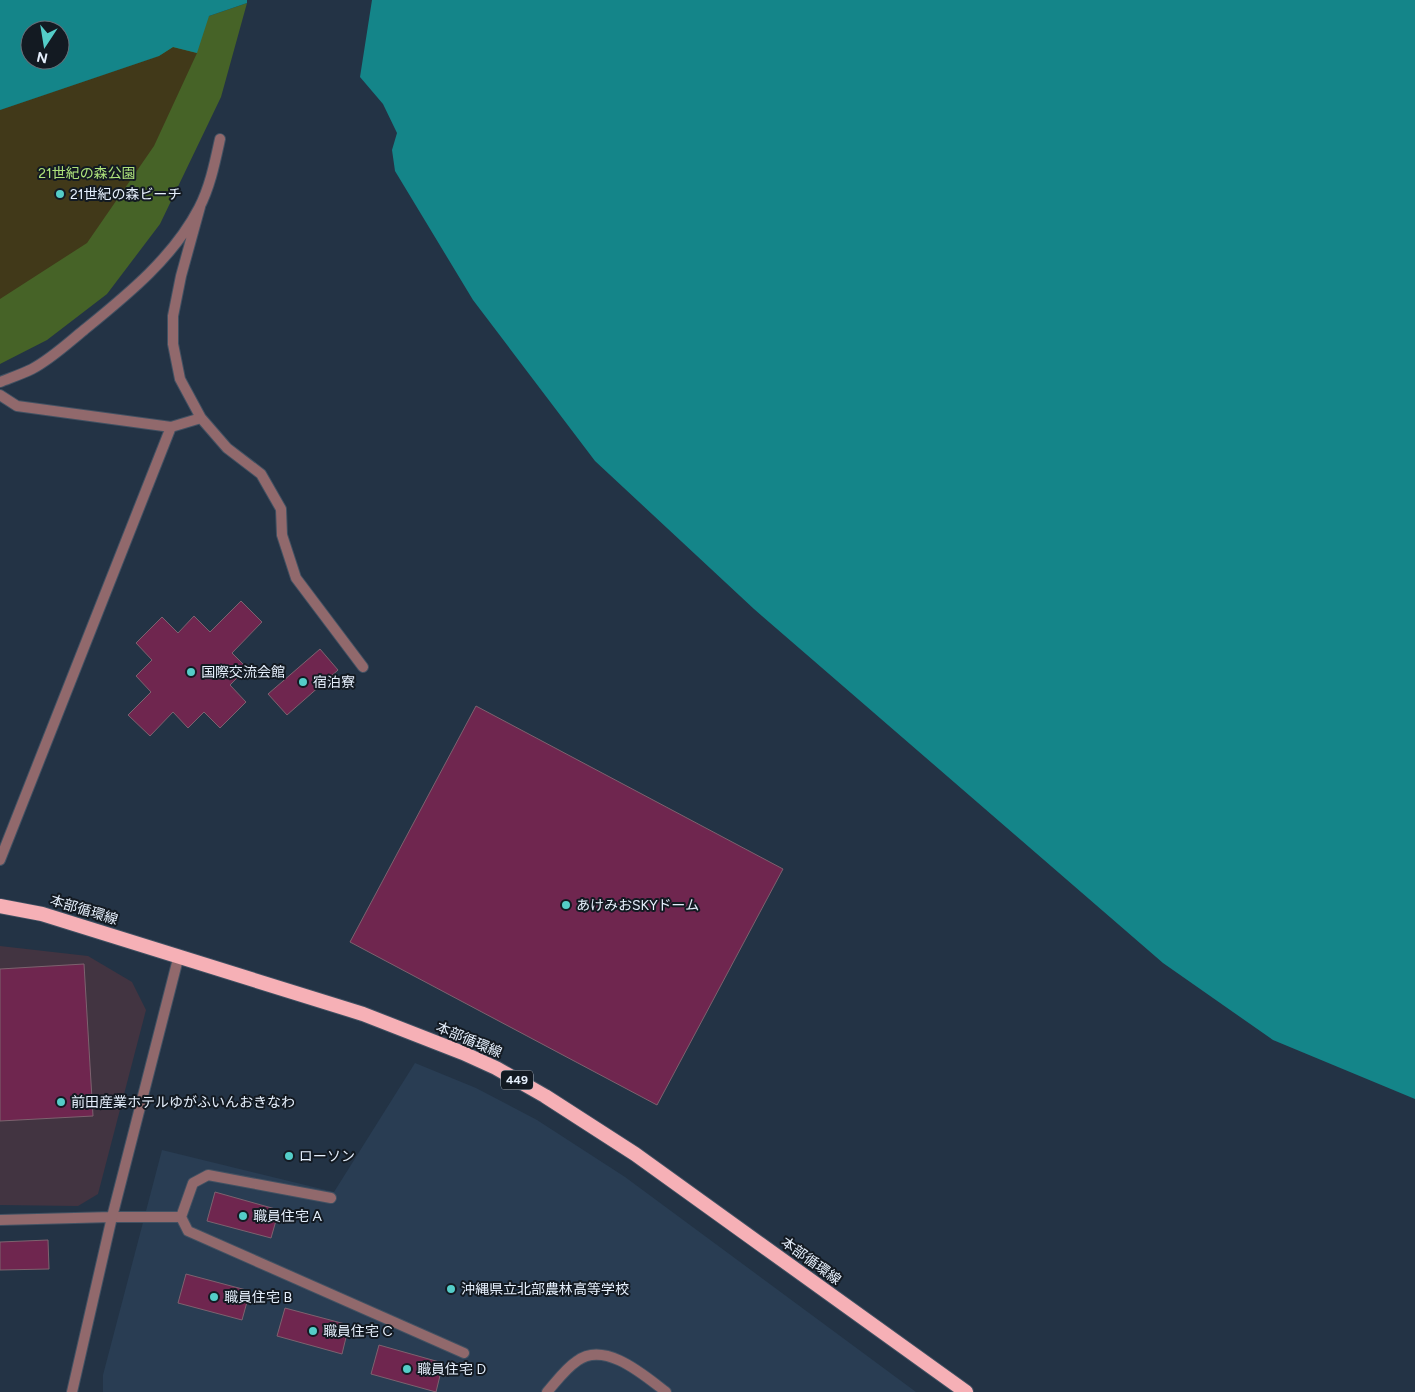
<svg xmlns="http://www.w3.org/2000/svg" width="1415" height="1392" font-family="Figtree,'Noto Sans JP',sans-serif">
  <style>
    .commercial { fill: #423441 }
    .built { fill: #293d53 }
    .green { fill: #466327 }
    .sand { fill: #413919 }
    .water { fill: #148589; fill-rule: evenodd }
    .building { fill: #6f264f; stroke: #7d626f }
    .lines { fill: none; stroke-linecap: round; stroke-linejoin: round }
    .service-casing { stroke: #425162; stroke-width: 12 }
    .minor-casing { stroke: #425162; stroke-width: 12 }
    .trunk-casing { stroke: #425162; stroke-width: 16 }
    .service { stroke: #91696c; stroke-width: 10 }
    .minor { stroke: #91696c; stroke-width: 10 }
    .trunk { stroke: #f6b0b6; stroke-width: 14 }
    .poi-dot { fill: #54cdc8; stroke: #131a22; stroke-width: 2 }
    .labels { text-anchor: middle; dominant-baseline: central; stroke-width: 4; stroke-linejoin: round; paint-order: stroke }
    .shield { fill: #131a22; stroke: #a6afbb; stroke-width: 1 }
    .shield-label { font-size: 12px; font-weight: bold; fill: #e5effc }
    .park-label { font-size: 14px; fill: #aee37b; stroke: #131a22 }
    .poi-label { font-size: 14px; fill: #e5effc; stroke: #131a22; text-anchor: start }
    .street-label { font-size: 14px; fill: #e5effc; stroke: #131a22 }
  </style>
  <rect width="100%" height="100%" fill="#233345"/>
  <!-- commercial -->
  <path class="commercial" d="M0,946l88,10 44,26 14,28 -48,184 -20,12 -78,-1z"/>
  <!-- built -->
  <path class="built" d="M415,1063l61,25 61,32 88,57 291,215h-813v-17l59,-225 172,42z"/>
  <!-- green -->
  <path class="green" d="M247,3l-26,94 -61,127 -53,70 -60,46 -47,24v-254l159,-54 50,-40z"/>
  <!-- sand -->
  <path class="sand" d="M173,47l24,6 -43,93 -67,97 -87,56v-189l159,-54z"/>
  <!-- water -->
  <path class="water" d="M0,0h247v3l-38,13 -12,37 -24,-6 -14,9 -159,54zM30,30h30v30h-30z
    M372,0h1043v1099l-142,-59 -110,-77 -409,-354 -159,-148 -122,-161 -78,-129 -3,-21 5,-17 -14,-29 -23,-27z"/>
  <!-- building -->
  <path class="building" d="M241,601l21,21 -30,31 15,15 -17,17 16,17 -26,26 -16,-16 -16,16 -15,-16 -23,24 -22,-21 23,-23 -15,-16 16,-16 -16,-17 26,-26 16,16 16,-17 16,16z
    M320,649l18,21 -51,45 -19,-21z
    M476,706l307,163 -126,236 -307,-163z
    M84,964l9,152 -93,5v-152z
    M215,1192l64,18 -8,28 -64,-17z
    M48,1240l1,29 -49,1v-28z
    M186,1274l64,17 -8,29 -64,-17z
    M285,1308l64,17 -7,29 -65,-18z
    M379,1345l64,18 -7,29 -65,-18z"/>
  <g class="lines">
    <!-- service casing -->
    <g class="service-casing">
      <path id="service" d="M200,207l-19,69 -8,40v28l7,35 21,39 26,30 34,26 20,35 1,26 14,43 67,89
        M0,382c10,-4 22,-8 32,-13 19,-10 36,-26 52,-39 43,-35 89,-72 115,-122 11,-21 16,-46 21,-69
        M0,395l17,11 154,21 30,-9
        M0,860l171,-433
        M331,1198l-123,-23 -15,8 -12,34 7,14 276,122
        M112,1217h69
        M547,1392c9,-10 18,-23 30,-31 28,-21 68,15 89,31"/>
    </g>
    <!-- minor casing -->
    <g class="minor-casing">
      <path id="minor" d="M0,1220l112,-3
        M72,1392l40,-175 67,-262"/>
    </g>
    <!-- trunk casing -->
    <g class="trunk-casing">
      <path id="trunk" d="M0,906l42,8 321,100 100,39 33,15 49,28 90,58 331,238"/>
    </g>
    <!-- service -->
    <use href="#service" class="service"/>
    <!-- minor -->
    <use href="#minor" class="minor"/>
    <!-- trunk -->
    <use href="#trunk" class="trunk"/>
  </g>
  <!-- markers -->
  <g class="poi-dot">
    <circle cx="60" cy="194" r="5"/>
    <circle cx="191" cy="672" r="5"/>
    <circle cx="303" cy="682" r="5"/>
    <circle cx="566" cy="905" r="5"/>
    <circle cx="61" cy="1102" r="5"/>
    <circle cx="289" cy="1156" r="5"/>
    <circle cx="243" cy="1216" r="5"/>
    <circle cx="451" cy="1289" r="5"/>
    <circle cx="214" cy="1297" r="5"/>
    <circle cx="313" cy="1331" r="5"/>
    <circle cx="407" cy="1369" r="5"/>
  </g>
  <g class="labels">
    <!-- shield labels -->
    <rect class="shield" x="501" y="1070.5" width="32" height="19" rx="4"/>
    <g class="shield-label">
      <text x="517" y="1080">449</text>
    </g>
    <!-- park labels -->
    <g class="park-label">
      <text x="87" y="173">21世紀の森公園</text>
    </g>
    <!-- poi labels -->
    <g class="poi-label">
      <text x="70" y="194">21世紀の森ビーチ</text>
      <text x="201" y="672">国際交流会館</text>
      <text x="313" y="682">宿泊寮</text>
      <text x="576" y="905">あけみおSKYドーム</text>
      <text x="71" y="1102">前田産業ホテルゆがふいんおきなわ</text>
      <text x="299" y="1156">ローソン</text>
      <text x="253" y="1216">職員住宅 A</text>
      <text x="461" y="1289">沖縄県立北部農林高等学校</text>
      <text x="224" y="1297">職員住宅 B</text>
      <text x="323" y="1331">職員住宅 C</text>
      <text x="417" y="1369">職員住宅 D</text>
    </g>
    <!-- street labels -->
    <g class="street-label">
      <text transform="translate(84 910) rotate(17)">本部循環線</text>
      <text transform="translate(469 1040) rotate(23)">本部循環線</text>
      <text transform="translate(811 1261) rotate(36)">本部循環線</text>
    </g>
  </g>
  <!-- north arrow -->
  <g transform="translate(45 45) rotate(192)"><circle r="24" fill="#131a22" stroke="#676f79"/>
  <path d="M0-4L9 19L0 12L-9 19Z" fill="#54cdc8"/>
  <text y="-8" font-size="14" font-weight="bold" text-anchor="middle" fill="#e5effc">N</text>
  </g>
</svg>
